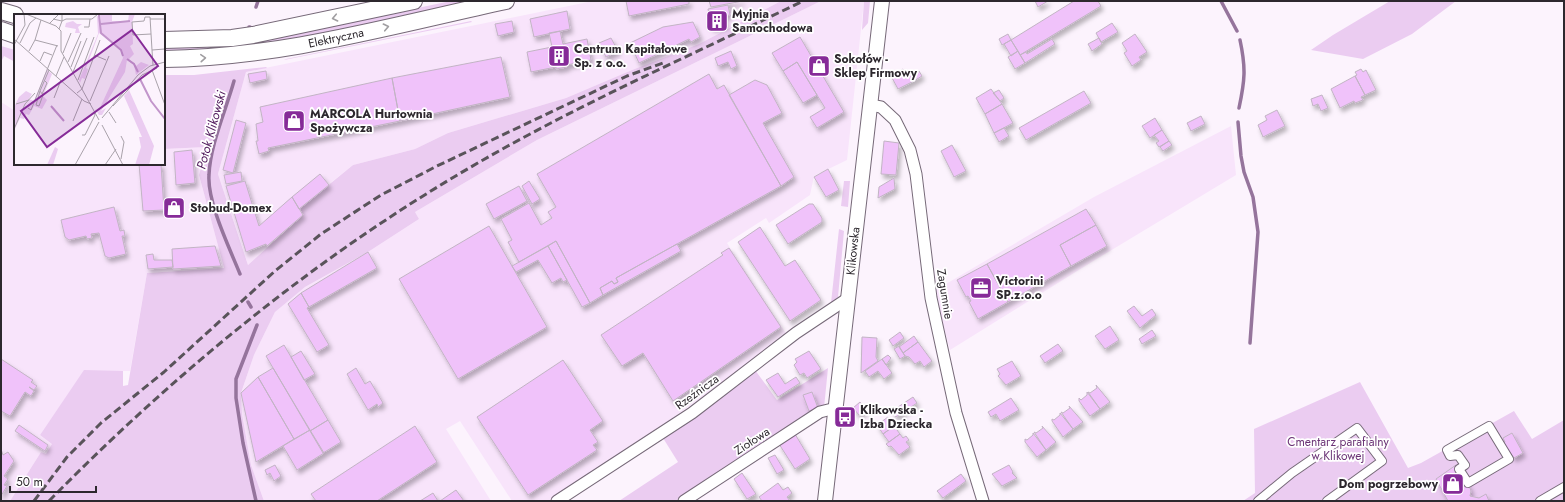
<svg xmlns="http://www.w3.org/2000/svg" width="1565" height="502" font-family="Jost,sans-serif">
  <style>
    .built { fill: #f8e4fb }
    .green { fill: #ebccf1 }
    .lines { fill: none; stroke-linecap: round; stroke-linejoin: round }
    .stream { stroke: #95749c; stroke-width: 3.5 }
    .building { fill: #f0c2fa; stroke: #c2b4c4; filter: url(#shadow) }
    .pedestrian-casing { stroke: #766978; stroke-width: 10 }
    .minor-casing { stroke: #766978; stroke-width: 13 }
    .tertiary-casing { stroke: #766978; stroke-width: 16 }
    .secondary-casing { stroke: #766978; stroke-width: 18 }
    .pedestrian { stroke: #fff; stroke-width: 8 }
    .minor { stroke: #fff; stroke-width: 11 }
    .tertiary { stroke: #fff; stroke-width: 14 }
    .secondary { stroke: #fff; stroke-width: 16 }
    .rail { stroke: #59535a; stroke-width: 3; stroke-dasharray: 8 4; stroke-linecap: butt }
    .oneway { stroke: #a09ea1 }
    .labels { text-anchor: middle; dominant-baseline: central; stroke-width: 3.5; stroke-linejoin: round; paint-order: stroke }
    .poi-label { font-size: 12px; font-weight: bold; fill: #2d282e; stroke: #fff; text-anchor: start }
    .street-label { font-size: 12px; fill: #2d282e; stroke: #fff }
    .park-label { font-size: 12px; fill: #6b3476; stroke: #fff }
    .water-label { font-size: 13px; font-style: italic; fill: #511b5c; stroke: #fff }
    .inset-river { fill: none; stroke: #c295cb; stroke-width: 2 }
    .inset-road { fill: none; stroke: #a9a2aa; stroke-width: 1 }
    .view { fill: #862b98; fill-opacity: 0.15; stroke: #862b98; stroke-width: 2 }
    .inset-edge { fill: none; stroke: #2d282e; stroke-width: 2 }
  </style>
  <defs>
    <filter id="shadow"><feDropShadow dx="2.5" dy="4" stdDeviation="2" flood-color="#0004"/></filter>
  </defs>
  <rect width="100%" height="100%" fill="#fcf3fd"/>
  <!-- built -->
  <path class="built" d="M593,1h188l-82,43 -67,26 -66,28 -118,35 -33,16 -62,16 -54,43 4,7 -55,50 -30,-91 28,-102z
    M821,1h43l-17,159 -33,16 -4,19 -41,28 -3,-5 -39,25 60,92 -135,98 -104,68h-36l-52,-80 -14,8 45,72h-227l-13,-36 -9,-51 -1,-21 13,-38 21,-43 9,-8 21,-17 63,-35 51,-33 -4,-7 122,-72z
    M1,102l14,9v53h149v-15l43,-2 -8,28 25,93 -77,5 -17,98h-46l-44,64 13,9 -7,11 -5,-3 -31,49h-9z
    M1231,126l5,49 -141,85 -145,90 -16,-59 160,-94z"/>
  <!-- green -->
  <path class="green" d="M451,1h31l-225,45 -93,7v-6l172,-22z
    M781,1h40l-284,139 -122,72 4,7 -51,33 -63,35 -30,25 -21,43 -13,38 1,21 9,51 13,36h-254l31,-49 5,2 6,-10 -12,-9 44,-65 39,1v15l5,-1 19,-112 77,-5 -25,-93 8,-28 -43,2v-74h30l72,-8 1,1 -21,4 -28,102 30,91 55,-50 -4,-6 54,-44 62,-16 33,-16 118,-35 66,-28 67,-26z
    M864,1h6l-2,22 -6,7z
    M1390,1h66l-44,33 -49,25 -52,-9 22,-15z
    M471,21l1,1 -188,38 2,-1z
    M1,46l14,4v12l-11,-6 -3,6z
    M844,181h6l-2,26 -7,-1z
    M839,229l5,2 -6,66 -7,6z
    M828,368l-4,40 -149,93h-56l59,-39 -15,-24 92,-68 22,30z
    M1360,382l48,86 13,-5 93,-52 18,28 32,-19v81h-321l12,-8 -1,-64z"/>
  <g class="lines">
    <!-- stream -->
    <path class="stream" d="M1221,1l16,30
      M256,7l2,-6
      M249,27h1
      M234,81c-8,29 -24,64 -25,94 -2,27 21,74 31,99
      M1239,108c6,-28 7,-40 1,-68
      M1238,122l3,34 3,16 9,25 5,35 -8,111
      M248,302l3,5
      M256,501l-13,-58 -7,-45v-19l21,-54"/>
  </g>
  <!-- building -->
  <path class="building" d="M626,1h63v3l-60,12z
    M709,1h34l-32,6z
    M1035,1h13l-10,6z
    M1074,1h24l3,5 -81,49 -9,-15z
    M728,5l2,10 -6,1 2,9 -14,3 -4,-19z
    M567,11l3,18 -36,8 -4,-18z
    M512,21l2,11 -16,4 -3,-12z
    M693,22l7,15 -9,5 -2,-3 -50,24 -9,-20 33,-16z
    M1112,23l6,9 -17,10 -5,-9z
    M560,31l3,13 24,-5 4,21 -24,5v2l-11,2v-2l-25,5 -4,-20 25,-5 -3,-14z
    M1008,34l3,6 -9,5 -3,-6z
    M1135,34l12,18 -8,5 2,3 -9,6 -8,-13 3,-2 -5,-8z
    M800,37l44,75 -27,16 -7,-11 15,-9 -8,-13 -20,-33 -14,9 -11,-18z
    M611,38l7,13 -12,6 -7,-14z
    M1099,38l3,6 -10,7 -4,-7z
    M1052,39l3,5 -30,19 -5,-8 6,-3 1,2z
    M1011,40l7,11 -7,5 -7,-12z
    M731,51l6,15 -6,3 -3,-7 -10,4 -3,-8z
    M1018,51l7,12 -10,6 -7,-12z
    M501,57l9,40 -110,24 -8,-43z
    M797,62l20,33 -14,8 -20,-32z
    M903,69l3,6 5,-3 3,9 -16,8 -7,-13z
    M1361,69l2,3 3,-2 10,20 -11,5 -10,-19 2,-1 -2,-3z
    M266,71l1,8 -17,4 -2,-9z
    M919,71l3,5 -8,5 -3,-5z
    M709,74l8,15 7,-4 57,101 -165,92 2,4 -4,2 -2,-3 -12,7 3,7 -13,8 -34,-62 -37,21 -11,-20 4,-2 -11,-21 28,-16 12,22 11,-7 -4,-6 8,-5 -19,-33z
    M1355,76l10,19 -4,2 2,3 -8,3 -1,-2 -14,7 -9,-19z
    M392,78l8,43 -132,27 1,3 -10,3 -3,-13h2l-2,-17 7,-2 -3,-15z
    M755,80l12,5 15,28 -19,10 31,54 -13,9 -52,-91z
    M991,89l11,15 -17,10 -9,-16z
    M999,90l5,8 -4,3 -7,-8z
    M1084,91l7,12 -65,37 -7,-12z
    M1322,95l6,13 -7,3 -3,-7 -5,2 -2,-7z
    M1002,104l11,19 -19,10 -9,-19z
    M1277,110l8,16 -22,11 -5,-12 9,-5 -2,-4z
    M1201,116l4,8 -14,7 -4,-8z
    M1155,118l7,12 -12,8 -8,-12z
    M236,120l10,3 -13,50 -10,-3z
    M1004,128l5,8 -10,6 -5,-9z
    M1162,130l7,11 -10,6 -3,-4 3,-2 -5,-6z
    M884,141l15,2 -3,32 -15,-1z
    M1169,141l3,4 -9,6 -3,-4z
    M952,145l14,26 -12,6 -13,-26z
    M192,150l3,33 -19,2 -2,-33z
    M139,164h22l3,46 -21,1z
    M828,169l11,21 -13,7 -12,-20z
    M241,172l1,9 -16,3 -2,-9z
    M320,174l9,11 -30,24 -7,-12z
    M894,178l1,11 -17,9 1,-11z
    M245,181l14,45 33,-29 11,18 -36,31 -1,-2 -20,8 -20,-66z
    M529,181l11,18 -8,5 -10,-18z
    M519,186l8,15 -33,18 -8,-15z
    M809,204h4l9,14v4l-34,22 -12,-19z
    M114,207l6,24 4,-1 1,6h-3l4,18 -17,4 -4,-2 -6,-23 -8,1 1,4 -5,1 -1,-3 -17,4 -4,-3 -4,-17z
    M1086,209l10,16 -36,20 11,21 -63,36 -21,-38z
    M1096,225l11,21 -36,20 -11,-21z
    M489,226l58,101 -89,52 -59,-100z
    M760,227l25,39 10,-6 26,40 -31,21 -52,-79z
    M556,241l34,62 -8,4 -34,-61z
    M677,244l4,7 -78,44 -3,-7 12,-7 2,3 4,-2 -2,-4z
    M215,246l6,20 -48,3 -1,-20z
    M548,246l19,34 -4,2 -2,-4 -9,5 -14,-23 -22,12 -4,-6z
    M729,248l52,79 -108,74 -30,-48 -21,13 -21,-31 122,-80 -2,-2z
    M368,252l9,16 -68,39 -8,-14z
    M153,254l1,6h18l1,7 -25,2 -2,-14z
    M987,264l21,38 -30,17 -9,-17 2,-1 -3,-5 -2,1 -9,-17z
    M301,293l8,14 -2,1 22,37 -12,7 -29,-48z
    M1134,306l8,10 10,-7 4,6 -16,13 -13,-17z
    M1110,326l9,14 -14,9 -10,-13z
    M1152,330l4,6 -14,8 -3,-5z
    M900,332l4,6 -11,8 -4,-6z
    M914,336l4,6 -15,11 -4,-6z
    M862,337l15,1 -1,19 2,4 -17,12z
    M918,342l14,19 -8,6 -4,-6 -5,3 -6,-7 -4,-1 -2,-3z
    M1058,344l5,7 -18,12 -5,-7z
    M284,345l44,75 -18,11 -44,-75z
    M899,346l6,10 -5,3 -6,-10z
    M301,351l14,23 -11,6 -13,-23z
    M809,351l12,18 -14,9 -3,-5 -4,2 -6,-10 3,-3 -2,-3z
    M888,355l3,3 -5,7 -4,-6z
    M1,359l32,21 -2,2 6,4 -3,4 -5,-3 5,4 -3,5 -6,-4 -15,24 -9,-5z
    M882,359l10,14 -8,6 -6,-8 -9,6 -4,-6z
    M563,360l40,61 -13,9 8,12 -5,3 4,5 -69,45 -51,-78z
    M1012,361l9,15 -15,9 -8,-9 2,-2 -3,-5z
    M273,368l37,62 -16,9 -36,-62z
    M356,368l9,16 5,-3 13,22 -5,4 -1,-3 -9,6 -21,-36z
    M778,373l7,11 11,-7 4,6 -22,14 -12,-17z
    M258,377l36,62 -38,23 -15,-69z
    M1096,385l14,17 -10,7 -12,-17 2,1 7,-5z
    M812,392l6,16 -9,3 -6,-16z
    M1087,392l13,17 -10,7 -11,-15v-3l2,2 6,-5z
    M913,397l4,6 -21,14 -4,-6z
    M1011,398l8,12 -19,11 -4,-7 -5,3 -3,-5z
    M860,402l6,8 -7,5 -6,-7z
    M1069,406l14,16 -10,7 -12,-17 2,1 7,-5z
    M1060,413l13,16 -10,8 -11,-16v-2l2,1 6,-5z
    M888,417l6,9 -11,8 -6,-9z
    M328,420l13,22 -18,11 -13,-22z
    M19,425l29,20 -3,6 -30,-20z
    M415,426l22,36 -60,39h-61l-5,-7z
    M894,426l6,8 -11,8 -6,-8z
    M1042,426l14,16 -10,8 -12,-18 2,1 7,-5z
    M310,430l14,23 -27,17 -14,-24z
    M1033,433l13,17 -9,7 -12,-15v-3l2,1 6,-5z
    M1512,433l11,20 -9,5 -11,-15 2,-1 -2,-4z
    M795,434l15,25 -15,10 -16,-25z
    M900,434l3,4 3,-2 3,4 -3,2 4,5 -11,8 -8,-9 -2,1 -3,-3z
    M1,449l2,6 5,-3 6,9 -10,15 4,3 -4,6 3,1 -6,10z
    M775,455l9,15 -7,4 -9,-16z
    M275,465l6,11 -7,5 -4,-8 -3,2 -2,-5z
    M1009,465l4,7 -1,1 5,5 -15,8 -10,-12z
    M1456,465l14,23 1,3 -1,5 9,2 7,-4 3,7h-41l-12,-22z
    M742,473l14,21 -9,5 -13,-20z
    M961,474l5,7 -23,17 -6,-7z
    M778,483l5,7 5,-3 4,6 -5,4 3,4h-28l-3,-4z
    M456,490l8,11h-24z
    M433,493l5,8h-18z"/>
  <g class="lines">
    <!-- pedestrian casing -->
    <g class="pedestrian-casing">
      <path id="pedestrian" d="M1489,426l20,33 -41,24 -9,-14 6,-4 -7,-10 -8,1 -3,-6z
        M1258,501l34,-28 65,-45 25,33 -55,40
        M1540,501l24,-14"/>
    </g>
    <!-- minor casing -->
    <g class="minor-casing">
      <path id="minor" d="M870,105l11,2 14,13 15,30 6,24 15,124 25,115 27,88
        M557,501l135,-88 104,-80 51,-34
        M684,501l136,-89 16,-4"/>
    </g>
    <!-- tertiary casing -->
    <g class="tertiary-casing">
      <path id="tertiary" d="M825,501l57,-500"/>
    </g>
    <!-- secondary casing -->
    <g class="secondary-casing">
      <path id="secondary" d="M1,11l14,4
        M1,30l14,5
        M164,40l68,-2 21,-3 161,-34
        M164,59c116,-1 230,-34 342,-58"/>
    </g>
    <!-- pedestrian -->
    <use href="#pedestrian" class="pedestrian"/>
    <!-- minor -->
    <use href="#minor" class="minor"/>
    <!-- tertiary -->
    <use href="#tertiary" class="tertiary"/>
    <!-- secondary -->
    <use href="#secondary" class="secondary"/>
    <!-- rail -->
    <path class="rail" d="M34,501l33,-44 34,-34 63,-51 111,-101 46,-37 60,-39 56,-29 190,-90 36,-13
      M49,501c130,-132 273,-249 434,-341 103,-59 213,-107 320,-159"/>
  </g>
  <!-- one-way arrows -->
  <defs><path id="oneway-chevron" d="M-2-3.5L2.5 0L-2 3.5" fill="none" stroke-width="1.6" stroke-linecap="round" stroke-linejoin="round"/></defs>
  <g class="oneway">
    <use href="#oneway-chevron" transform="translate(335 18) rotate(168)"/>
    <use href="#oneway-chevron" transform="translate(386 27) rotate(-12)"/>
    <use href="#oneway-chevron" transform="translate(203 58) rotate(-4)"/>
  </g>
  <!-- icons -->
  <defs>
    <g id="building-square" transform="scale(1.15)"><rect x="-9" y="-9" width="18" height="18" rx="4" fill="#862b98" stroke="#fff"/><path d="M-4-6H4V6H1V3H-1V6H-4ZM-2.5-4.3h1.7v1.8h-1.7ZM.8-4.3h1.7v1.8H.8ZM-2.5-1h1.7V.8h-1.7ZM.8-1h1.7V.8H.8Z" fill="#fff"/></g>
    <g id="shop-square" transform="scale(1.15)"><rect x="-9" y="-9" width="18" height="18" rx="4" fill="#862b98" stroke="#fff"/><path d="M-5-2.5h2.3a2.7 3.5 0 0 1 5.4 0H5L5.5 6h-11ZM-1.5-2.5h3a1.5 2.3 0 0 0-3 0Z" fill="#fff"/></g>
    <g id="office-square" transform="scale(1.15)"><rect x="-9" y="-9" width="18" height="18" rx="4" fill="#862b98" stroke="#fff"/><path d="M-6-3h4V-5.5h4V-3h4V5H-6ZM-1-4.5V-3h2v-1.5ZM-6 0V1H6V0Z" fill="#fff"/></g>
    <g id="bus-square" transform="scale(1.15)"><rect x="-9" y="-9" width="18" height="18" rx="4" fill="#862b98" stroke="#fff"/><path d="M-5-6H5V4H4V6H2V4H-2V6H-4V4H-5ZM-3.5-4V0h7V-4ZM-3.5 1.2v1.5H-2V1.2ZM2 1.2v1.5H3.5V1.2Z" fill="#fff"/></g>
  </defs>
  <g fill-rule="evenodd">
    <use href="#building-square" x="717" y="21"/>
    <use href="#building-square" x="559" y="56"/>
    <use href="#shop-square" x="819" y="66"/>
    <use href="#shop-square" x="294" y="121"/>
    <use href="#shop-square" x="174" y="208"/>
    <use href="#office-square" x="981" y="288"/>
    <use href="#bus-square" x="845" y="417"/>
    <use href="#shop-square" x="1453" y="484"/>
  </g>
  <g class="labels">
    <!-- poi labels -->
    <g class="poi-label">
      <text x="732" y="14">Myjnia<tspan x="732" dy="14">Samochodowa</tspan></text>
      <text x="574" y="49">Centrum Kapitałowe<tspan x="574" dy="14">Sp. z o.o.</tspan></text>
      <text x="834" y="59">Sokołów -<tspan x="834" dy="14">Sklep Firmowy</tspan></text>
      <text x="310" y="114">MARCOLA Hurtownia<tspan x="310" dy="14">Spożywcza</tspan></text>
      <text x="190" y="208">Stobud-Domex</text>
      <text x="996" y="281">Victorini<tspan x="996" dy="14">SP.z.o.o</tspan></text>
      <text x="860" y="410">Klikowska -<tspan x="860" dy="14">Izba Dziecka</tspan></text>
      <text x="1438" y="484" text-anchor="end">Dom pogrzebowy</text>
    </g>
    <!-- street labels -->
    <g class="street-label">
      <text transform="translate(336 38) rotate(-12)">Elektryczna</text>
      <text transform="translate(853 251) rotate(-84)">Klikowska</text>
      <text transform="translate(945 294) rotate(81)">Zagumnie</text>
      <text transform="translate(697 392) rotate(-36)">Rzeźnicza</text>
      <text transform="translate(752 441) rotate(-33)">Ziołowa</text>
    </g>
    <!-- park labels -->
    <g class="park-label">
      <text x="1338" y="442">Cmentarz parafialny<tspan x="1338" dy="14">w Klikowej</tspan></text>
    </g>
    <!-- water labels -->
    <g class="water-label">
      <text transform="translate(211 130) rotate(-75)">Potok Klikowski</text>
    </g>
  </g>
  <!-- overview -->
  <g transform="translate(14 14)">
    <rect width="151" height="151" fill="#fcf3fd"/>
    <path d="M86,0h12v7h16l1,-7h6l-3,8 1,22 -3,2 4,8 -5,5 7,7 5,-4 8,3 -13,10 -2,-10 -7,-5 -2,12 -24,39 5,-3 -4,7h-3l-4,-7 3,4 25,-54 -3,-9 -21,-16 -13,35 2,1 -3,10 -3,-1 -2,5 -1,-3 19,-46 -1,-17 -2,1 4,-3 2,8zM59,7l4,3h5l-4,3 2,6h-5l1,-4 -11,-2 1,-4zM33,55l5,5 -9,22 4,4 -5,9 -8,-3 -5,9 -3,-1 -2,5 -4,-1 -6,13v-24l5,-10 7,-6 6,3 -3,5 5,2zM115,76l25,56 -5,19h-14l6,-18 -2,-10h3l-18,-41zM41,133l3,2 -5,16h-6z" fill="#ebccf1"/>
    <path class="inset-river" d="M85,1l2,18 20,17 2,6M87,10l29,-3M113,45l7,5 4,8M126,65l11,22 14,18M37,92l13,15"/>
    <path class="inset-road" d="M12,0l30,12 5,5v20l38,69M39,5l9,2v-7M136,5h15M27,6l-6,20 23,6M35,10l10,-10M70,13h5l1,-8M45,15l3,-8 4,-2h26l6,-5M137,20l-18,1 -1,-13 12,-1 1,-4h5l2,33 13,-1M0,25l70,62 7,3M6,29l10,-20 6,-5M0,31l11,-20 -1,-11M138,36l1,15M15,37l6,-11M49,39l8,-20M80,41l12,5M26,47l4,-9 8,3M54,48l13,-29M57,53l10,-26M138,56l13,35M59,58l14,-34M42,62l8,-19M64,66l16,-43M26,77l3,4 -4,11 -3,-1 4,-14 9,-21M63,79l5,-4 18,-49M28,80l5,-11 -3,-3M40,84l7,-18M76,87l19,-45M2,90l13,-4M99,92l29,-31 15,-7M14,94l3,2 26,-65M95,98l7,11M88,104l36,-43 12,-9 15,-4M59,107l9,-22M88,111l21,40M0,115l11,-25 10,-11M68,121h3l10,-20 -1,-3M107,122l3,6 -3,17M61,151l24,-43M91,151l11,-16"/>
    <path class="view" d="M118,16l26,36 -111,81 -26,-36z"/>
    <rect width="151" height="151" class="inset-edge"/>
  </g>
  <!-- border -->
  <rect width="1565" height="502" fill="none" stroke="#2d282e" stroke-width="4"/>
  <!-- scale -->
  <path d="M10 486v6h86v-6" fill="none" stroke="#2d282e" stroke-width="2"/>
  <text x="16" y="486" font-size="12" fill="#2d282e" stroke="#ffffff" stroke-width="3" paint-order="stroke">50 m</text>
</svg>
